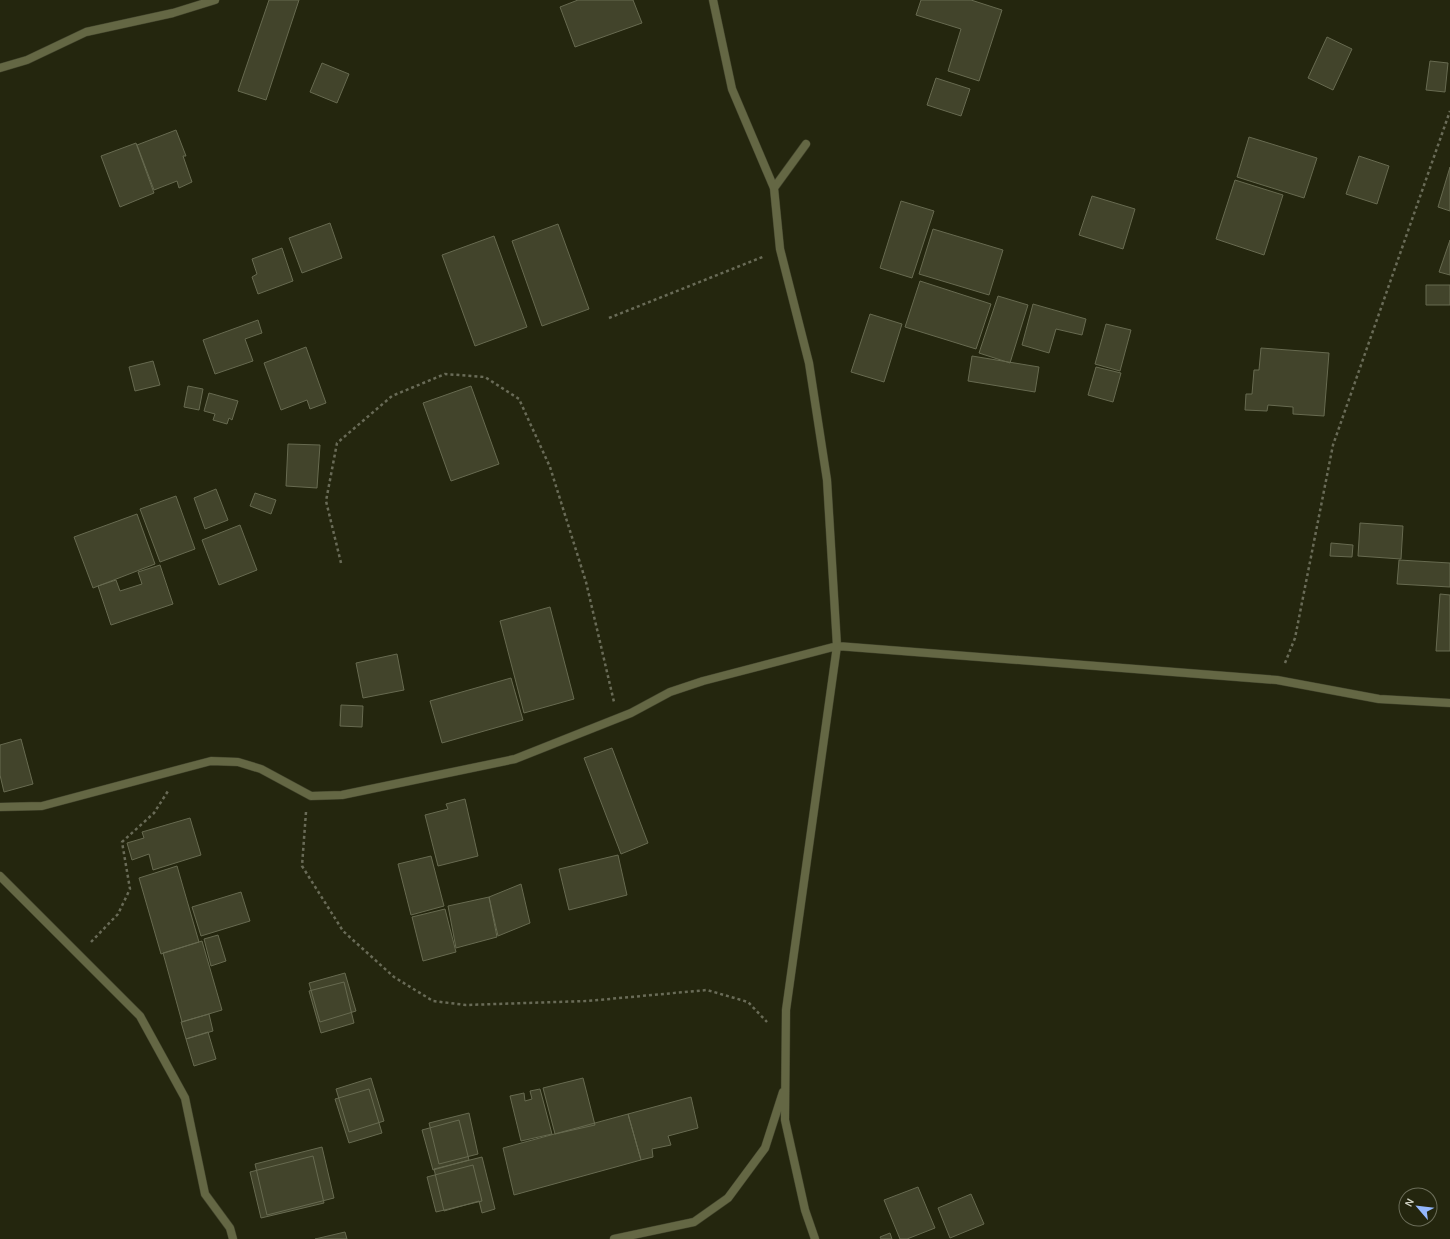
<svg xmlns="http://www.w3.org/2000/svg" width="1450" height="1239" font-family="Karla,sans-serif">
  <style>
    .building { fill: #42442b; stroke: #676a50 }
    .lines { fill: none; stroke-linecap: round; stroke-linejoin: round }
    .minor-casing { stroke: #40422b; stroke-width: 9 }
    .path { stroke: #696b57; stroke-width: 2.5; stroke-dasharray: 3 3; stroke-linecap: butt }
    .minor { stroke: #646744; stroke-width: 8 }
  </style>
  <rect width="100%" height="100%" fill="#24260e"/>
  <!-- building -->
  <path class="building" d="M269,0h30l-33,100 -28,-9z
    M578,0h55l9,23 -67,24 -15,-40z
    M921,0h50l31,10 -23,71 -31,-10 13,-42 -45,-14z
    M1327,37l25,12 -19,41 -25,-12z
    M1430,61l18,2 -3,29 -19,-2z
    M322,63l27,11 -12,29 -27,-11z
    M936,78l34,11 -9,27 -34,-11z
    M176,130l10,26h-3l9,26 -13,6 -2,-7 -23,9 -17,-45z
    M1249,137l68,21 -13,40 -67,-21z
    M136,143l18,50 -34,14 -19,-51z
    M1359,156l30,10 -12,38 -31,-10z
    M1450,167v44l-12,-4z
    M1235,180l48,15 -19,60 -48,-16z
    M1092,196l43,13 -12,40 -44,-14z
    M901,201l33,10 -22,67 -32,-10z
    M330,223l12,35 -40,15 -13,-35z
    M558,224l31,85 -47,17 -30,-85z
    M933,229l70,21 -14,45 -70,-21z
    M494,236l33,91 -52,19 -33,-91z
    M1450,240v35l-11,-3z
    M282,248l11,33 -35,13 -6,-17 5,-3 -5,-15z
    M920,281l71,23 -15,45 -71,-22z
    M1426,285h24v20h-24z
    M998,296l30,9 -18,58 -31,-10z
    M1033,304l53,15 -4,16 -26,-6 -7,24 -27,-8z
    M870,314l32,10 -18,58 -33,-10z
    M258,320l4,13 -17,6 8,22 -38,13 -12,-34z
    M1106,324l25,6 -11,41 -25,-7z
    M306,347l20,56 -16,6 -3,-9 -26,10 -17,-47z
    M1261,348l68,5 -5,63 -31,-2v-7l-25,-2 -1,6 -22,-1 1,-16h6l2,-24h5z
    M972,356l67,11 -4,25 -67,-11z
    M153,361l7,24 -25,6 -6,-24z
    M1096,367l25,6 -8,29 -25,-7z
    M188,386l15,3 -4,21 -15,-3z
    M471,386l28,78 -48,17 -28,-78z
    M209,393l29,8 -6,19 -3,-2 -2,6 -14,-4 2,-6 -11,-3z
    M288,444l32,1 -3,43 -31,-2z
    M216,489l12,31 -23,9 -11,-31z
    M255,493l21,7 -5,14 -21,-8z
    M176,496l19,53 -35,13 -20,-53z
    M137,514l18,50 -62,24 -19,-51z
    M1360,523l43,3 -2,33 -43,-3z
    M240,525l17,45 -38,15 -17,-45z
    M1331,543l22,2 -1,12 -22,-1z
    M1399,560l51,3v24l-53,-3z
    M160,565l13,39 -62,21 -13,-39 18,-6 4,11 22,-7 -4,-12z
    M1440,594l10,1v56h-14z
    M550,607l24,92 -50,14 -24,-92z
    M397,654l7,36 -41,8 -7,-35z
    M511,678l12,42 -81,23 -12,-42z
    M341,705l22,1 -1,21 -22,-1z
    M21,739l12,45 -29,8 -4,-17v-30z
    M612,748l36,95 -27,11 -37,-96z
    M465,799l13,57 -40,10 -13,-51 23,-6 -2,-5z
    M190,818l11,37 -48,15 -4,-16 -17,6 -5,-17 17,-5 -2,-6z
    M618,855l9,40 -58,15 -10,-41z
    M431,856l13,50 -33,9 -13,-51z
    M177,866l22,76 -38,12 -22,-76z
    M521,884l9,39 -32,13 -9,-39z
    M241,892l9,29 -49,15 -9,-29z
    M489,897l8,40 -41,11 -8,-42z
    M445,909l11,43 -33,9 -11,-44z
    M218,935l8,26 -15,5 -7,-27z
    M202,941l20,69 -40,12 -19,-69z
    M345,973l11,38 -36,11 -11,-39z
    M344,982l10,41 -33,10 -12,-42z
    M209,1014l4,17 -27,8 -5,-17z
    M208,1032l8,27 -22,7 -8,-27z
    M371,1078l13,43 -35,11 -13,-43z
    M583,1078l12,47 -40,9 -12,-46z
    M369,1089l13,44 -33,10 -14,-44z
    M540,1089l12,45 -31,7 -11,-45 14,-3 1,8 7,-2 -2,-8z
    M691,1097l7,31 -30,8 3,9 -19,4 1,8 -12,3 -13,-46z
    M469,1113l9,41 -39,10 -10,-41z
    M628,1114l13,46 -127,35 -11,-47z
    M459,1120l10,40 -36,10 -11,-40z
    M322,1147l12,51 -67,17 -12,-51z
    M313,1156l11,47 -63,15 -11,-46z
    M482,1157l13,52 -13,4 -3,-12 -35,10 -10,-42z
    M473,1165l9,36 -46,11 -9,-35z
    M918,1187l17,41 -28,11h-7l-16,-39z
    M971,1194l13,30 -34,14 -12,-30z
    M345,1232l2,7h-32z
    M890,1233l2,6h-11l-1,-2z"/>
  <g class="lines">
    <!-- minor casing -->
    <g class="minor-casing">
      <path id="minor" d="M713,0l19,89 42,99 6,61 29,114 18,117 10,166 -51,364 -1,110 20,90 10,29
        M0,68l27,-8 59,-28 87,-19 42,-13
        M774,188l32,-44
        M0,807l42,-1 169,-45 27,1 23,7 50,27 31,-1 173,-36 116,-46 39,-21 33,-11 134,-35 440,34 102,19 71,4
        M0,876l140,140 45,82 20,96 25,34 3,11
        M614,1239l80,-17 34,-24 37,-50 18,-56"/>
    </g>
    <!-- path -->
    <path class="path" d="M609,318l156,-62
      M341,563l-15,-62 11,-58 55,-47 53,-22 40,3 34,22 31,68 36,115 28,120
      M1285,663l10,-25 38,-193 117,-334
      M306,812l-4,54 41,65 51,46 39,24 33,4 121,-4 120,-11 41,12 19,20
      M91,942l27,-28 12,-25 -8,-47 32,-29 14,-22"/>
    <!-- minor -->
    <use href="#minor" class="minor"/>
  </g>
  <!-- north arrow -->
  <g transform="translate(1418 1207) rotate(298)"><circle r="19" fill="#24260e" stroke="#6a6c58"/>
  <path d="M0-3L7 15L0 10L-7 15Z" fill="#93b7fd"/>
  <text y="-6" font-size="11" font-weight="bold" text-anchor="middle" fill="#d2d4c6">N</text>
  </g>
</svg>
